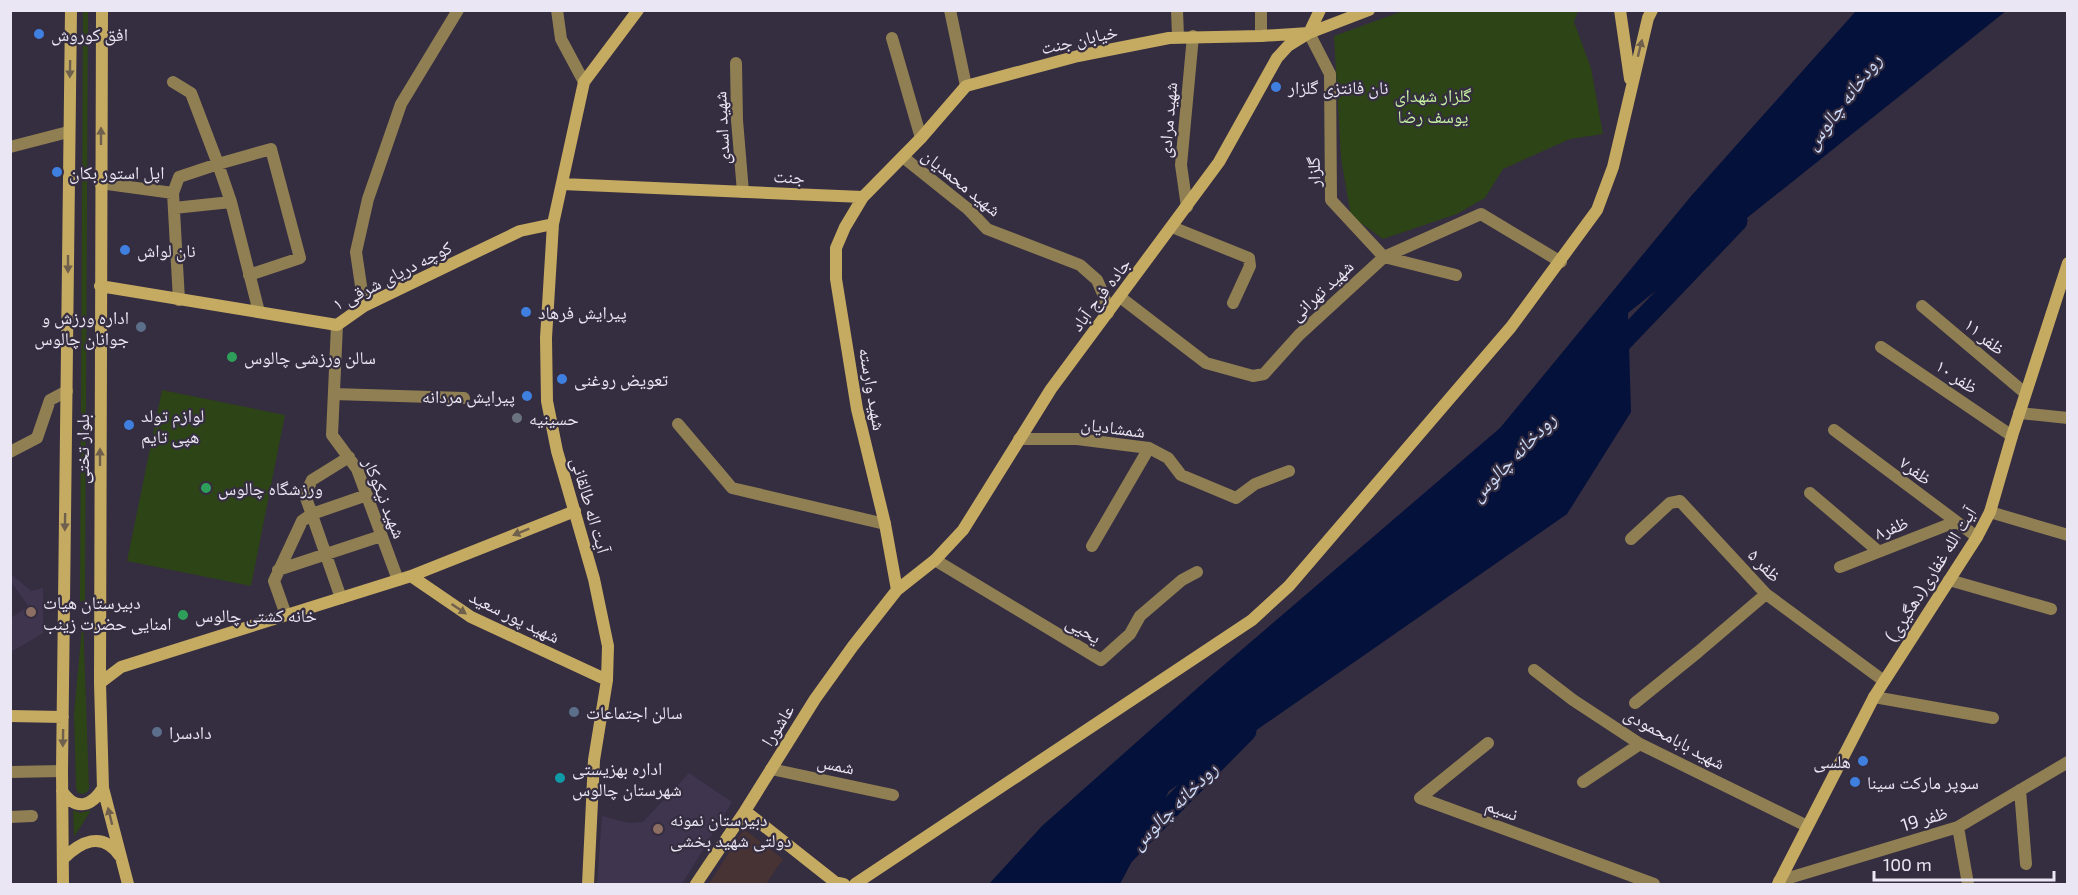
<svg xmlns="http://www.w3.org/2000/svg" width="2078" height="895" font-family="'Exo 2','Noto Naskh Arabic',sans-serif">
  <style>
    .commercial { fill: #473234 }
    .built { fill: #40354f }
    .green { fill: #2d4417 }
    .water { fill: #04113a }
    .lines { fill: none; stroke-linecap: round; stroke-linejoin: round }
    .river { stroke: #04113a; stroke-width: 21 }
    .street { stroke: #8f7f53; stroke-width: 12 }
    .secondary { stroke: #c5aa61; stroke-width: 12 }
    .oneway { fill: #6f5f4d }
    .shop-dot { fill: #3f7fe0; stroke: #352d40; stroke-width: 2 }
    .service-dot { fill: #5c6f8a; stroke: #352d40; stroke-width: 2 }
    .leisure-dot { fill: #2e9e5b; stroke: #352d40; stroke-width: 2 }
    .worship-dot { fill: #6b7280; stroke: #352d40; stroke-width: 2 }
    .education-dot { fill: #8d6e63; stroke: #352d40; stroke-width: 2 }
    .culture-dot { fill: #0f9aa8; stroke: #352d40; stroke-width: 2 }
    .labels { text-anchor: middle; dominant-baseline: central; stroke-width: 4.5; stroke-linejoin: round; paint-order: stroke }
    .poi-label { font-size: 18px; fill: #ebe6f3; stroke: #352d40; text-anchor: start }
    .street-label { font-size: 18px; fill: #ebe6f3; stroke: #352d40 }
    .park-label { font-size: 18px; fill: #c4f0a1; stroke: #352d40 }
    .water-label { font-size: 20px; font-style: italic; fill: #cbdaf8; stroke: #352d40 }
  </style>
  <rect width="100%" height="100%" fill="#352d40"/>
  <!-- commercial -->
  <path class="commercial" d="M744,829l39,30 -17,25h-57z"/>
  <!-- built -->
  <path class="built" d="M12,575l19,16 12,-3v45l-32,19v-34l17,-12 -16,-23 -1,1z
    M689,773l43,29 -50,82h-85l5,-68 26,7 15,-1z"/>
  <!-- green -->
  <path class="green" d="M88,10l-3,591h-5l3,-590z
    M1403,11h175l-4,11 17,46 12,66 -33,5 -67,30 -18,29 -28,16 -74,25 -32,-23 -10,-57 -7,-123z
    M162,390l123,25 -34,171 -124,-25z
    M83,616l6,173 -2,3 -4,2 -5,-1 -2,-5 -2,-74z
    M73,810l7,3 11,-3 -17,27z"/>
  <!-- water -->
  <path class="water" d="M1856,11h150l-378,302 3,99 -64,102 -398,277 -49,93h-131l53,-58 168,-149 290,-249 192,-233z"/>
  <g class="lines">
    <!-- river -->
    <path class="river" d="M1609,355l128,-134
      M1095,884l151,-153"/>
    <!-- street -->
    <path class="street" d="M557,10l4,29 23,43
      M950,10l16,76
      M1177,10l1,27
      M1261,10v26
      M1309,33l21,41 1,126 53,57 72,18
      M892,38l29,100
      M736,63l1,57 6,72
      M173,82l18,11 27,71 13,38 28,110
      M10,147l58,-15
      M903,157l65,52 19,20 93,36 17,15 7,16 4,17
      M100,183l73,10
      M1187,207l-6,-42 12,-129
      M174,208l57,-6
      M1172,227l77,31 1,8 -17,37
      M1120,297l86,66 47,13 11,-2 35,-39 85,-78 97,-43 80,48
      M179,300l-6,-107 6,-16 39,-13 53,-15 29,109 -51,17
      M364,306l-8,-54 12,-53 33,-95 57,-94
      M1922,306l103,87
      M337,325l-5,110 25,34 41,111
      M1881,347l131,89
      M334,394l130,4
      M2019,413l49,5
      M678,424l54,64 153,36
      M1834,430l143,107
      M1019,439h58l72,9 19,10 13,17 55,23 19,-14 34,-13
      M10,452l27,-14 13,-38 17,-9
      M1810,493l68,58
      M1990,512l78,23
      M1631,539l39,-36 10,-2 86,93 118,87
      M1092,546l57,-98
      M935,560l166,100 29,-26 10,-18 42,-36 15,-8
      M1840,567l115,-45
      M278,570l103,-34
      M1949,580l102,29
      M341,598l-36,-103 7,-15 37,-23
      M286,615l-12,-34 28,-60 10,-7 55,-19
      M1534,670l39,30 67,44 167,82
      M1874,697l119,21
      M1635,703l63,-51 68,-58
      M1488,743l-68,55 234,86
      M771,769l122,26
      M10,772l52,-1
      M1583,782l57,-38
      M2020,790l6,74
      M10,817l22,-1
      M1958,827l10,57
      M1779,881l179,-54 110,-65"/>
    <!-- secondary -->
    <path class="secondary" d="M102,10l-2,673 3,105 25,96
      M1620,10l10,69
      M562,184l301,13 58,-59 45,-52 112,-30 91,-18 92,-2 48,-3 60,-23
      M863,197l-18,30 -9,21v31l21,130 28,115 12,66
      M100,286l237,39 27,-19 156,-75 33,-7
      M411,576l60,41 136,63
      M100,683l21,-16 290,-91 164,-65
      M10,716l53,1
      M62,791c14,21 30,15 41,-3
      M745,811l90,71 9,2
      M63,859c17,-17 39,-29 57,-3
      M63,884l-1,-113 9,-761
      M588,884l6,-124 13,-80 1,-34 -14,-67 -37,-128 -10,-50 -1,-63 7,-114 31,-142 54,-72
      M696,884l49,-73 70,-112 38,-53 44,-56 38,-30 28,-30 88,-141 168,-227 58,-104 11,-12 21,-13 11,-23
      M855,884l397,-264 37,-34 222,-259 86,-117 16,-43 35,-149 4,-8
      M1778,884l96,-187 103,-160 13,-25 22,-76 56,-173"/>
  </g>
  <!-- one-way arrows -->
  <defs><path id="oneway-solid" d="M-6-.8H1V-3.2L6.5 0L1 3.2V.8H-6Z" transform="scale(1.5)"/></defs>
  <g class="oneway">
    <use href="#oneway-solid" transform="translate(1640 48) rotate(-76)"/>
    <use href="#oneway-solid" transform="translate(70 69) rotate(91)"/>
    <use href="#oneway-solid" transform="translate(101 136) rotate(-90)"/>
    <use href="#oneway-solid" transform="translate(68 264) rotate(90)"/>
    <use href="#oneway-solid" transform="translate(100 457) rotate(-90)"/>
    <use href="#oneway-solid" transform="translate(65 522) rotate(91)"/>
    <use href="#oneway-solid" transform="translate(521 532) rotate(158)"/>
    <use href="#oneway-solid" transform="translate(459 609) rotate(34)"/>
    <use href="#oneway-solid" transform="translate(63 738) rotate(91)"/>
    <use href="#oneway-solid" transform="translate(110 816) rotate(-104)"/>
  </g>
  <!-- markers -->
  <g class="shop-dot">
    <circle cx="39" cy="34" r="6"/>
    <circle cx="1276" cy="87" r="6"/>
    <circle cx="57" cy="172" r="6"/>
    <circle cx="125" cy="250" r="6"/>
    <circle cx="526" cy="312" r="6"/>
    <circle cx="562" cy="379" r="6"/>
    <circle cx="527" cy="396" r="6"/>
    <circle cx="129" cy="425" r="6"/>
    <circle cx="1863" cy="761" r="6"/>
    <circle cx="1855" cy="782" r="6"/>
  </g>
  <g class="service-dot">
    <circle cx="141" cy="327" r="6"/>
    <circle cx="574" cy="712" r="6"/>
    <circle cx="157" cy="732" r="6"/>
  </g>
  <g class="leisure-dot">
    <circle cx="232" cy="357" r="6"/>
    <circle cx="206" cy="488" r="6"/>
    <circle cx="183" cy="615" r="6"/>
  </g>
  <circle class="worship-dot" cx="517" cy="418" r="6"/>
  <g class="education-dot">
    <circle cx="31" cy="612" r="6"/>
    <circle cx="658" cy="829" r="6"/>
  </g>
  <circle class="culture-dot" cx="560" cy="778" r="6"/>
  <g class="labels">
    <!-- poi labels -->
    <g class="poi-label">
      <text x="51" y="34">افق کوروش</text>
      <text x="1288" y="87">نان فانتزی گلزار</text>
      <text x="69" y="172">اپل استور بکان</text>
      <text x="137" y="250">نان لواش</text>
      <text x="538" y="312">پیرایش فرهاد</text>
      <text x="129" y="317" text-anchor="end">اداره ورزش و<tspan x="129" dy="21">جوانان چالوس</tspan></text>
      <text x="244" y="357">سالن ورزشی چالوس</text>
      <text x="574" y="379">تعویض روغنی</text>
      <text x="515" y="396" text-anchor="end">پیرایش مردانه</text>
      <text x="141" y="415">لوازم تولد<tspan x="141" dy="21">هپی تایم</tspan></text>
      <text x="529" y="418">حسینیه</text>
      <text x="218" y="488">ورزشگاه چالوس</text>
      <text x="43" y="602">دبیرستان هیات<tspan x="43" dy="21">امنایی حضرت زینب</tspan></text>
      <text x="195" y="615">خانه کشتی چالوس</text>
      <text x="586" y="712">سالن اجتماعات</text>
      <text x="169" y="732">دادسرا</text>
      <text x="1851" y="761" text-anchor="end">هلسی</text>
      <text x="572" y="768">اداره بهزیستی<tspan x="572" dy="21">شهرستان چالوس</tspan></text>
      <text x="1867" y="782">سوپر مارکت سینا</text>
      <text x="670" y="819">دبیرستان نمونه<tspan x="670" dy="21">دولتی شهید بخشی</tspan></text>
    </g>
    <!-- street labels -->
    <g class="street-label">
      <text transform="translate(1079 39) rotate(-13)">خیابان جنت</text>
      <text transform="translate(1167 120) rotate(-85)">شهید مرادی</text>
      <text transform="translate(721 128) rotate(-93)">شهید اسدی</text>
      <text transform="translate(1313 172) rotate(-91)">گلزار</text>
      <text transform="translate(789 176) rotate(3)">جنت</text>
      <text transform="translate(962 182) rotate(39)">شهید محمدیان</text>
      <text transform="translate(392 275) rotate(-27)">کوچه دریای شرقی ۱</text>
      <text transform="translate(1321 290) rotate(-43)">شهید تهرانی</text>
      <text transform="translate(1100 294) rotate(-53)">جاده فرج آباد</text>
      <text transform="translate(1985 336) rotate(40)">ظفر ۱۱</text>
      <text transform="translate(1957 376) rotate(34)">ظفر ۱۰</text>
      <text transform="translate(873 389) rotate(80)">شهید وارسته</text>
      <text transform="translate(1113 427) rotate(7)">شمشادیان</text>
      <text transform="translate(82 449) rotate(-90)">بلوار تختی</text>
      <text transform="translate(1916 470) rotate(37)">ظفر۷</text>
      <text transform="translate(385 498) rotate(68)">شهید نیکوکار</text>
      <text transform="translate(591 505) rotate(74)">آیت اله طالقانی</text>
      <text transform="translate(1891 527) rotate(-21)">ظفر۸</text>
      <text transform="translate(1765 565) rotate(46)">ظفر ۵</text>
      <text transform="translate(1930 574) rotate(-58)">آیت الله غفاری(دهگیری)</text>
      <text transform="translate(515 616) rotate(26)">شهید پور سعید</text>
      <text transform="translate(1084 629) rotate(31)">یحیی</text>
      <text transform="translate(777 725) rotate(-58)">عاشورا</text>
      <text transform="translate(1675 738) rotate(28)">شهید بابامحمودی</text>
      <text transform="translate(836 764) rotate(12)">شمس</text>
      <text transform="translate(1502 809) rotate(20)">نسیم</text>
      <text transform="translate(1924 818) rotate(-17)">ظفر 19</text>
    </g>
    <!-- park labels -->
    <g class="park-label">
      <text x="1433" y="95">گلزار شهدای<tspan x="1433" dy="21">یوسف رضا</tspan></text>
    </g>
    <!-- water labels -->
    <g class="water-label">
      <text transform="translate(1842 101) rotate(-53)">رودخانه چالوس</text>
      <text transform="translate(1512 456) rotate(-46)">رودخانه چالوس</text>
      <text transform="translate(1173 805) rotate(-45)">رودخانه چالوس</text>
    </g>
  </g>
  <!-- border -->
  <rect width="2078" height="895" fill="none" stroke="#ebe6f3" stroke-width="24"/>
  <!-- scale -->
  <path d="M1874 871v9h180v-9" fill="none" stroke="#ebe6f3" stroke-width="3"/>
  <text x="1883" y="871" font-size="18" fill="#ebe6f3" stroke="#352d40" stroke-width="4.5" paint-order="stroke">100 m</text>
</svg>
